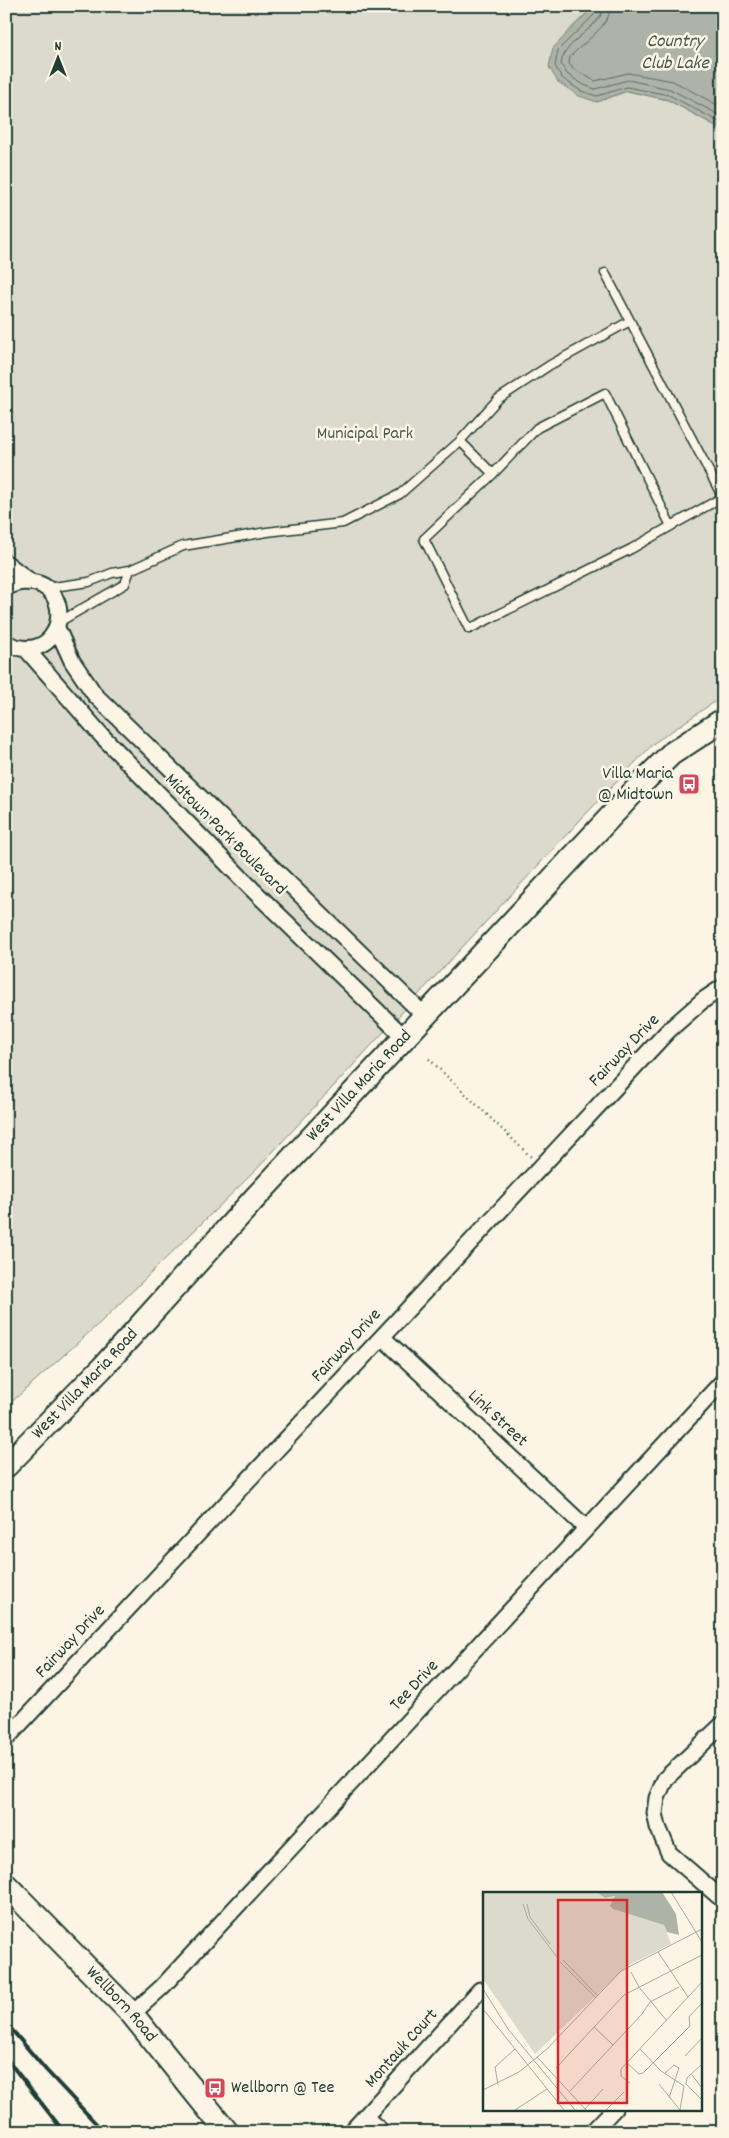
<svg xmlns="http://www.w3.org/2000/svg" width="729" height="2138" font-family="Dekko,sans-serif">
  <style>
    .green { fill: #dcdacc; stroke: #7e8c80 }
    .water { fill: #aeb3a7; stroke: #758479 }
    .lines { fill: none; stroke-linecap: round; stroke-linejoin: round }
    .shore { stroke: #586c62; stroke-width: 1 }
    .service-casing { stroke: #1f3d34; stroke-width: 11 }
    .minor-casing { stroke: #1f3d34; stroke-width: 19 }
    .secondary-casing { stroke: #1f3d34; stroke-width: 26 }
    .path { stroke: #1f3d34; stroke-width: 2.5; stroke-dasharray: 1 4; stroke-linecap: butt }
    .service { stroke: #fcf5e5; stroke-width: 8 }
    .minor { stroke: #fcf5e5; stroke-width: 15 }
    .secondary { stroke: #fcf5e5; stroke-width: 22 }
    .rail { stroke: #1f3d34; stroke-width: 4 }
    .labels { text-anchor: middle; dominant-baseline: central; stroke-width: 5; stroke-linejoin: round; paint-order: stroke }
    .park-label { font-size: 18px; fill: #455c52; stroke: #fcf5e5 }
    .poi-label { font-size: 18px; fill: #1f3d34; stroke: #fcf5e5; text-anchor: end }
    .street-label { font-size: 18px; fill: #1f3d34; stroke: #fcf5e5 }
    .water-label { font-size: 19px; font-style: italic; fill: #435a51; stroke: #fcf5e5 }
    .inset-road { fill: none; stroke: #a4ab9e; stroke-width: 1 }
    .view { fill: #d62828; fill-opacity: 0.15; stroke: #d62828; stroke-width: 2.5 }
    .inset-edge { fill: none; stroke: #1f3d34; stroke-width: 2.5 }
  </style>
  <rect width="100%" height="100%" fill="#fcf5e5"/>
  <filter id="ink" filterUnits="userSpaceOnUse"><feTurbulence type="fractalNoise" baseFrequency=".02" numOctaves="2"/><feDisplacementMap in="SourceGraphic" scale="10" xChannelSelector="R" yChannelSelector="G"/><feConvolveMatrix kernelMatrix="1 2 1 2 8 2 1 2 1" color-interpolation-filters="sRGB"/></filter>
  <g filter="url(#ink)">
    <!-- green -->
    <path class="green" d="M6,6h588l-29,28 32,68 30,-11 41,9 55,30v566l-69,47 -72,75 -325,351 -154,151 -97,87z"/>
    <!-- water -->
    <path class="water" d="M594,6h129v124l-55,-30 -41,-9 -30,11 -18,-6 -21,-14 -9,-15 4,-19z"/>
    <g class="lines">
      <!-- shore -->
      <path class="shore" d="M597,6l-4,10 -35,34 -3,16 7,12 19,13 16,5 30,-9 42,8 54,29
        M604,6c-2,22 -39,32 -43,58l6,10 17,11 11,4 33,-9 42,9 53,28
        M611,6c-1,21 -28,36 -41,51l-1,6 4,6 22,12 33,-8 45,8 50,27"/>
      <!-- service casing -->
      <g class="service-casing">
        <path id="service" d="M605,273l118,225
          M460,441l33,33 44,-46 68,-35 66,133 -40,23 -162,80 -45,-90 69,-65
          M671,526l52,-29
          M46,588l43,-6 23,-9 18,-3 53,-24 84,-14 76,-9 57,-29 60,-53 38,-42 52,-34 80,-44
          M59,622l66,-38 5,-14"/>
      </g>
      <!-- minor casing -->
      <g class="minor-casing">
        <path id="minor" d="M6,563l25,19
          M6,588c7,-5 14,-6 22,-6 51,2 35,89 -22,61
          M57,628l15,33 23,34 330,321
          M27,650l75,86 150,153 153,149
          M382,1337l204,191
          M723,1724l-58,55 -8,19 -2,15 3,14 11,26 54,47
          M6,1739l662,-708 34,-30 21,-14
          M132,2014l30,-27 561,-606
          M366,2118l16,14
          M351,2132l129,-142
          M592,2132l22,-23"/>
      </g>
      <!-- secondary casing -->
      <g class="secondary-casing">
        <g id="secondary">
          <path id="s1" d="M6,1466l96,-98 153,-170 387,-415 29,-29 52,-34"/>
          <path id="s2" d="M6,1885l126,129 95,118"/>
        </g>
      </g>
      <!-- path -->
      <path class="path" d="M429,1059l102,98"/>
      <!-- service -->
      <use href="#service" class="service"/>
      <!-- minor -->
      <use href="#minor" class="minor"/>
      <!-- secondary -->
      <use href="#secondary" class="secondary"/>
      <!-- rail -->
      <path class="rail" d="M6,2023l40,47 58,62
        M6,2058l58,74"/>
    </g>
  </g>
  <!-- icons -->
  <defs>
    <g id="bus-square" transform="scale(1.125)"><rect x="-9" y="-9" width="18" height="18" rx="4" fill="#d1495b" stroke="#fcf5e5"/><path d="M-5-6H5V4H4V6H2V4H-2V6H-4V4H-5ZM-3.5-4V0h7V-4ZM-3.5 1.2v1.5H-2V1.2ZM2 1.2v1.5H3.5V1.2Z" fill="#fff"/></g>
  </defs>
  <g fill-rule="evenodd">
    <use href="#bus-square" x="689" y="784"/>
    <use href="#bus-square" x="215" y="2088"/>
  </g>
  <g class="labels">
    <!-- park labels -->
    <g class="park-label">
      <text x="365" y="434">Municipal Park</text>
    </g>
    <!-- poi labels -->
    <g class="poi-label">
      <text x="673" y="774">Villa Maria<tspan x="673" dy="21">@ Midtown</tspan></text>
      <text x="231" y="2088" text-anchor="start">Wellborn @ Tee</text>
    </g>
    <!-- street labels -->
    <g class="street-label">
      <text transform="translate(225 835) rotate(45)">Midtown Park Boulevard</text>
      <text transform="translate(625 1051) rotate(-46)">Fairway Drive</text>
      <text stroke="none"><textPath href="#s1" startOffset="519">West Villa Maria Road</textPath></text>
      <text transform="translate(347 1346) rotate(-47)">Fairway Drive</text>
      <text stroke="none"><textPath href="#s1" startOffset="114">West Villa Maria Road</textPath></text>
      <text transform="translate(497 1419) rotate(43)">Link Street</text>
      <text transform="translate(71 1642) rotate(-47)">Fairway Drive</text>
      <text transform="translate(415 1686) rotate(-47)">Tee Drive</text>
      <text stroke="none"><textPath href="#s2" startOffset="166">Wellborn Road</textPath></text>
      <text transform="translate(402 2049) rotate(-48)">Montauk Court</text>
    </g>
    <!-- water labels -->
    <g class="water-label">
      <text x="675" y="42">Country<tspan x="675" dy="22">Club Lake</tspan></text>
    </g>
  </g>
  <!-- overview -->
  <g transform="translate(483 1892)">
    <rect width="219" height="219" fill="#fcf5e5"/>
    <path d="M0,0h114l11,6 7,-2 -4,12 53,17 7,19 -44,22 -92,88 -52,-75z" fill="#dcdacc"/>
    <path d="M114,0h65l14,22 3,21 -12,-3 -3,-7 -51,-16 -3,-3 5,-10 -10,2z" fill="#aeb3a7"/>
    <path class="inset-road" d="M188,0l31,50M40,12l5,15 29,38M44,12l3,13 20,27M175,60l30,45M80,68l35,36M77,70l36,36M148,80l8,15 28,34M0,97l25,40 67,81M0,117l81,101M206,125l13,-14M111,135l19,18M157,157l21,22 23,15 -4,24M202,164l17,-18M54,165l49,53M144,171l12,11 4,-1 47,-47 -1,-9M73,176l68,-73 78,-40M182,181l9,-8 5,3 -10,30M209,183l10,13M147,191l-9,-7v-7l81,-87M176,192l21,26M203,192l1,-6 15,-14M203,192l16,16M15,193l-3,-18 20,-18M0,198l36,-18 28,-23 74,-78 81,-42M87,199l72,-77 8,-12 29,-15M102,217l18,-20M32,218l32,-21M123,218l18,-18"/>
    <path class="view" d="M75,8h69v203h-69z"/>
    <rect width="219" height="219" class="inset-edge"/>
  </g>
  <!-- margin -->
  <rect width="729" height="2138" fill="none" stroke="#fcf5e5" stroke-width="25"/>
  <rect x="12" y="12" width="704" height="2113" fill="none" stroke="#1f3d34" stroke-width="2" filter="url(#ink)"/>
  <!-- north arrow -->
  <g transform="translate(58 58)" stroke="#fcf5e5" stroke-width="4" paint-order="stroke">
  <path d="M0-4L9 19L0 12L-9 19Z" fill="#1f3d34"/>
  <text y="-8" font-size="14" font-weight="bold" text-anchor="middle" fill="#1f3d34">N</text>
  </g>
</svg>
